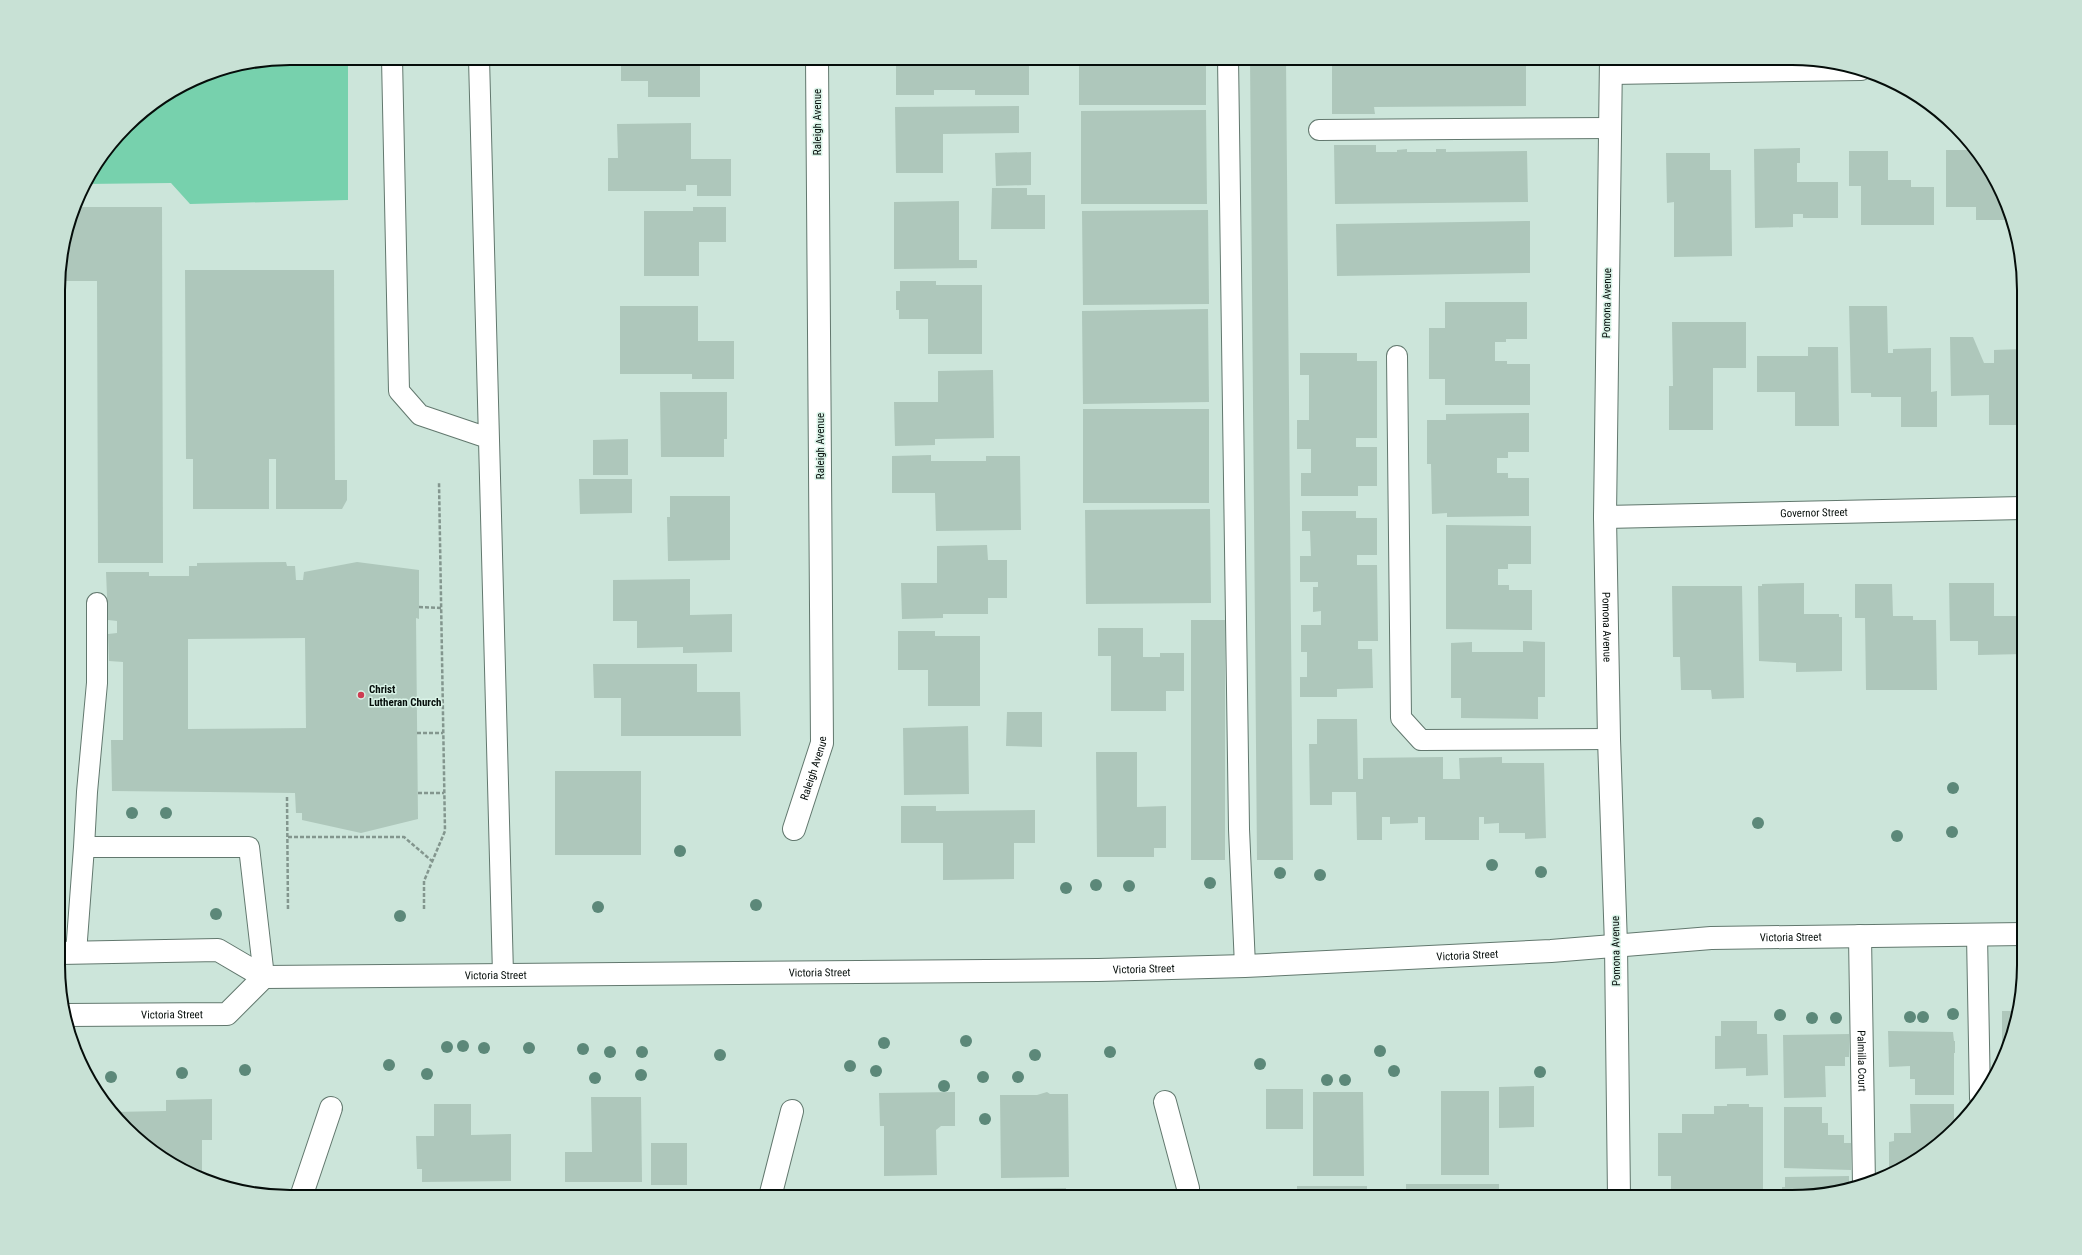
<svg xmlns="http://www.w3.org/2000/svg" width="2082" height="1255" font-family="'Roboto Condensed',sans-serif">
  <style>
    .green { fill: #77d1ad }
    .building { fill: #aec7bb; fill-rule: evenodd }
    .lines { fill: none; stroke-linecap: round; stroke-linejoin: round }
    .service-casing { stroke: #62786e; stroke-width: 22 }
    .minor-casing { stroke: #62786e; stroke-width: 24 }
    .tertiary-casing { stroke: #62786e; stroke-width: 24 }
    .secondary-casing { stroke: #62786e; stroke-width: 24 }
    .path { stroke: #83968e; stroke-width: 2.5; stroke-dasharray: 4 2; stroke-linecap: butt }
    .service { stroke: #fff; stroke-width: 20 }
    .minor { stroke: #fff; stroke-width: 22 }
    .tertiary { stroke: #fff; stroke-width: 22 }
    .secondary { stroke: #fff; stroke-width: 22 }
    .tree { fill: #5c8879 }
    .poi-dot { fill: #cd3d52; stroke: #d9f3e7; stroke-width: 1.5 }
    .labels { text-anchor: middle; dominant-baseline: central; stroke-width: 3; stroke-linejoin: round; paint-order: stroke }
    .street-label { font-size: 11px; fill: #050d0a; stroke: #d9f3e7 }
    .poi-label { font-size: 11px; font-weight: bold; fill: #050d0a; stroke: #d9f3e7; text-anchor: start }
    .rim { fill: none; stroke: #050d0a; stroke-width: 2 }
  </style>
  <rect width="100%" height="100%" fill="#cce5da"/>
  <!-- green -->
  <path class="green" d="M290,58h58v142l-158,4 -19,-21 -87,1 53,-68 64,-40z"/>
  <!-- building -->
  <path class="building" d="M621,58h108v5h-29v34h-52v-16h-27z
    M896,58h108v5h25v32h-54v-5h-41v5h-38z
    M1079,58h127v47h-127z
    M1250,58h36l7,802h-36z
    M1332,58h194v48l-152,1 1,7h-43z
    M1019,106v27l-76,1v39h-47l-1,-66z
    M1206,110l1,94h-126v-93z
    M691,123v36h40v37h-34v-11h-11v6h-78v-33h10l-1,-34z
    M1334,145h42v7h21v-2l10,-1v3h29v-3h10v3l81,-1 1,51 -193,2z
    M1800,148v15h-3v19h41v36h-35v-4h-10v13l-38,1 -1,-79z
    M1946,150h29l10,11 7,15v7h4l17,37h-37v-13h-30z
    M1849,151h39v29h23v7h23v38h-73v-39h-12z
    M1031,152v33l-35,1 -1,-33z
    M1666,153h44v17h21l1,86 -58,1v-55l-7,1z
    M992,188h35v7h18v34h-54z
    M959,201v59h18v8l-83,1v-67z
    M76,207h86l1,356h-65l-1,-282h-31v-41z
    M693,207h33v35h-27v34h-55v-65h49z
    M1208,210l1,94 -126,1 -1,-94z
    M1530,221v52l-193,3 -1,-52z
    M185,270h149l1,210h12v20l-5,9h-66v-50h-7v50h-76v-50h-7z
    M900,281h36v4h46v69h-54v-35h-29v-9h-3v-19h4z
    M1445,302h82v37h-21v3h-11v19h12v3h23v41h-85v-26h-16v-51h16z
    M620,306h78v35h36v38h-42v-5h-72z
    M1849,306h38l1,47h5v-4l38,-1v44l6,-1v36h-36v-30h-30v-4h-20z
    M1208,309l1,93 -126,2 -1,-93z
    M1672,322h74v46h-33v62h-44v-44h4z
    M1950,337h23l11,26h10v-13l29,-1v76h-34v-30l-38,1z
    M1808,347h30l1,79h-44v-34h-38v-36h51z
    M1300,353h57v8h20v77h-21v9h21v39h-19v10h-57v-23h10v-24h-14v-29h12v-45h-9z
    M993,370l1,68 -59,1v6l-40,1 -1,-44h44v-31z
    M660,392h67v47h-3v18h-63z
    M1083,409h126v94h-126z
    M1529,413v39h-21v6h-11v15h11v5h21v38l-82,1v-4l-15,1 -1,-50h-4v-44h19v-6z
    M628,439v36h-35v-35z
    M931,455v6h55v-5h34l1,74 -85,1 -1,-38h-43v-37z
    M579,479h53v34l-52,1z
    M670,496h60v64l-62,1 -1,-44h3z
    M1210,509l1,94 -125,1 -1,-94z
    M1302,511h54v7h21v37h-20v10h20l1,76h-20v8h14l1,39 -36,1v8h-37v-20h7v-25h-6v-27h20v-14l-8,1v-25h5v-5h-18v-26h11l-1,-25h-8z
    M1446,525l85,1v38h-23v5h-10v16h11v5h23v40l-86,-1z
    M987,545l1,15h19v38h-19v16h-45v4l-41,1 -1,-36h36v-37z
    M286,562l1,4h8l1,14h7l1,-8 53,-10 62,8v49l-3,-1 2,201 -57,14 -59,-13v-7h-6l-1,-20 -183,-2 -1,-51h12v-78l-14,-1 -1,-27 9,-1v-12l-9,-1 -2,-48h43v4h40v-10h8v-3zM305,638l1,90 -118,1v-90z
    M690,579v36l42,-1v38l-49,1v-6l-46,1v-27h-24v-41z
    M1804,583v31h35v3h3v54l-46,1v-9l-37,-2 -1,-75h4v-2z
    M1949,583h45v33h29l1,38 -46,1v-14h-28z
    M1855,584h37l1,32h20v4h23l1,70h-71l-1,-72h-10z
    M1672,586h70l2,112 -32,1 -1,-9h-30l-1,-33h-7z
    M1191,620h34v240h-34z
    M1098,628h45v29h17v-4h24v38h-18v20h-55v-55h-13z
    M898,631h37v5h45v70h-52v-36h-30z
    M1523,641l22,1v55h-7v22l-77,-1v-20h-10v-55l21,-1v10h51z
    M593,664h104v28h43l1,44h-120v-38h-27z
    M1007,712h35v35l-36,-1z
    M1317,719h40l1,60h5v-21l80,-1v22h17l-1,-21 43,-1v6h42l2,75 -21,1v-6h-26v-10l-15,1v-7h-5v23h-54v-23h-7v6l-28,1v-7h-8v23h-25l-1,-48h-24v13h-22l-1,-61h8z
    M968,726l1,68 -65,1 -1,-67z
    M1096,752h41v55l29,-1v42h-12v9h-57z
    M555,771h86v84h-86z
    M901,806h35v5l99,-1v33h-21v36l-71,1v-37h-42z
    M2002,1011h15l-5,28 -10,21z
    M1721,1021h36v13h10l1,41 -22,1v-8l-31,1v-33h6z
    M1888,1031l65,1 1,9h1v12h-1v42h-39v-16h-5v-13l-21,1z
    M1849,1034v23h-4v9h-20l1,31 -42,1 -1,-63z
    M1534,1086v41l-35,1v-41z
    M1266,1089h37v40h-37z
    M1441,1091h48v84h-48z
    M955,1092v34h-14l-5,4 1,45 -53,1v-50h-4l-1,-33z
    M1047,1092l3,2h18l1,83 -68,1 -1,-83h37z
    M1313,1092h50l1,84h-51z
    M591,1097h50l1,85h-77v-30h27z
    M212,1099v41h-10v38l-28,-12 -48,-37 -14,-17 54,-1v-11z
    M434,1104h37v31l40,-1v47l-89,1v-13h-5l-1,-33h18z
    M1727,1104h22v3h14v83h-92v-14h-13v-43h24v-19h32v-8h13z
    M1910,1104h44v27l-46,35 -19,1v-25l5,-1v-8h17z
    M1784,1107h38v16h6v12h16v8h7v27l-67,-2z
    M651,1143h36v42h-36z
    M1849,1176v12l-42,9h-25v-10h3v-10z
    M1406,1184h93v13h-93z
    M1297,1186h70v11h-70z
    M1066,1188v9h-75v-8z
    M844,1189h49v3h45v5h-94z
    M591,1192h52v5h-52z"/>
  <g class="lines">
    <!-- service casing -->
    <g class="service-casing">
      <path id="service" d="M392,58l7,333 21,24 68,23
        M479,58l24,916
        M1228,58l11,771 6,137
        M1319,130l290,-2
        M1397,356l4,362 20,22 188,-1
        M84,847l3,-55 10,-109v-80
        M1977,935l3,163
        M76,953l8,-106h165l15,130"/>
    </g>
    <!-- minor casing -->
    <g class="minor-casing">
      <g id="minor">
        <path id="s1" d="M1611,58l-6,459 4,222 7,206"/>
        <path d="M1611,73l250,-4"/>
        <path id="s2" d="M1605,517l418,-9"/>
        <path id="s3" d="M794,829l28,-86 -5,-685"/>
        <path id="s4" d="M1860,936l4,249"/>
        <path d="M1165,1102l23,86v9"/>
        <path d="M301,1197l30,-89"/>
        <path d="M770,1197l22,-86"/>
      </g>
    </g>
    <!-- tertiary casing -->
    <g class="tertiary-casing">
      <path id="tertiary" d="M1616,945l3,252"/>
    </g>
    <!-- secondary casing -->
    <g class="secondary-casing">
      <g id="secondary">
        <path id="s5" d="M60,953l158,-3 46,27 834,-7 147,-4 306,-15 160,-13 313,-4"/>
        <path id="s6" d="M65,1015l162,-1 37,-37"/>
      </g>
    </g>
    <!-- path -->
    <path class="path" d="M419,607l22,1
      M417,733h26
      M418,793h26
      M287,797l1,114
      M288,837h116l28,24
      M424,909v-28l21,-50 -6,-349"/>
    <!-- service -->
    <use href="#service" class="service"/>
    <!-- minor -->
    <use href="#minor" class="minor"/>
    <!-- tertiary -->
    <use href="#tertiary" class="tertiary"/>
    <!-- secondary -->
    <use href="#secondary" class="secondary"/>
  </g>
  <!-- trees -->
  <g class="tree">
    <circle cx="1953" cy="788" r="6"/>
    <circle cx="132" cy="813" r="6"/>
    <circle cx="166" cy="813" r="6"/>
    <circle cx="1758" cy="823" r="6"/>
    <circle cx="1952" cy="832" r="6"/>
    <circle cx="1897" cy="836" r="6"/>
    <circle cx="680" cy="851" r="6"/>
    <circle cx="1492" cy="865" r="6"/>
    <circle cx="1541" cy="872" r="6"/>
    <circle cx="1280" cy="873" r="6"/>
    <circle cx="1320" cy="875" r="6"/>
    <circle cx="1210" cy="883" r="6"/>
    <circle cx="1096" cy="885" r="6"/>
    <circle cx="1129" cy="886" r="6"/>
    <circle cx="1066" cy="888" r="6"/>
    <circle cx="756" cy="905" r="6"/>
    <circle cx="598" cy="907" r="6"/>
    <circle cx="216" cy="914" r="6"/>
    <circle cx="400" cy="916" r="6"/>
    <circle cx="1953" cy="1014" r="6"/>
    <circle cx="1780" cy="1015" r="6"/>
    <circle cx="1910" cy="1017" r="6"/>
    <circle cx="1923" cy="1017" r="6"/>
    <circle cx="1812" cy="1018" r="6"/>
    <circle cx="1836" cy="1018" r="6"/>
    <circle cx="966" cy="1041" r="6"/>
    <circle cx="884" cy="1043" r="6"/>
    <circle cx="463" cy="1046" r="6"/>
    <circle cx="447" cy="1047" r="6"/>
    <circle cx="484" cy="1048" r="6"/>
    <circle cx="529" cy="1048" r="6"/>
    <circle cx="583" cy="1049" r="6"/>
    <circle cx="1380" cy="1051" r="6"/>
    <circle cx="610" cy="1052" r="6"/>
    <circle cx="642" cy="1052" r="6"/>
    <circle cx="1110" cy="1052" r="6"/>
    <circle cx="720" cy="1055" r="6"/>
    <circle cx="1035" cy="1055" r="6"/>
    <circle cx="1260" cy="1064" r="6"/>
    <circle cx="389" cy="1065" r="6"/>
    <circle cx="850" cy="1066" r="6"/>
    <circle cx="245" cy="1070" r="6"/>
    <circle cx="876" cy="1071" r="6"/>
    <circle cx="1394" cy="1071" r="6"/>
    <circle cx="1540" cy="1072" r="6"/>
    <circle cx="182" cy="1073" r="6"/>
    <circle cx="427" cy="1074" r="6"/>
    <circle cx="641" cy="1075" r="6"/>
    <circle cx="111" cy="1077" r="6"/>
    <circle cx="983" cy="1077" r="6"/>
    <circle cx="1018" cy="1077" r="6"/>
    <circle cx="595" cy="1078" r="6"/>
    <circle cx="1327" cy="1080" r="6"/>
    <circle cx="1345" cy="1080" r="6"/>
    <circle cx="944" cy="1086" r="6"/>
    <circle cx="985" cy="1119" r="6"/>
  </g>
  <!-- markers -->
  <circle class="poi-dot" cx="361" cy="695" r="4"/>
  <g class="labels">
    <!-- street labels -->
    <g class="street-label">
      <text transform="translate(817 122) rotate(-90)">Raleigh Avenue</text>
      <text transform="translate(1607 303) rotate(-89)">Pomona Avenue</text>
      <text transform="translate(820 446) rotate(-90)">Raleigh Avenue</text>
      <text stroke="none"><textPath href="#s2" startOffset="209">Governor Street</textPath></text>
      <text stroke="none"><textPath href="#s1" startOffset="569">Pomona Avenue</textPath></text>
      <text stroke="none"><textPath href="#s3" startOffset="64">Raleigh Avenue</textPath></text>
      <text stroke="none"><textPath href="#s5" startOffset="1739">Victoria Street</textPath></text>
      <text transform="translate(1616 951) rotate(-91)">Pomona Avenue</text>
      <text stroke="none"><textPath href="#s5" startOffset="1415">Victoria Street</textPath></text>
      <text stroke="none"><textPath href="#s5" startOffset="1091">Victoria Street</textPath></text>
      <text stroke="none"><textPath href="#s5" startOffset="767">Victoria Street</textPath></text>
      <text stroke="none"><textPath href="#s5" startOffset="443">Victoria Street</textPath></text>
      <text stroke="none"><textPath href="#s6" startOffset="107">Victoria Street</textPath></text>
      <text stroke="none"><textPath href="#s4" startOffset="125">Palmilla Court</textPath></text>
    </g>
    <!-- poi labels -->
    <g class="poi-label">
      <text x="369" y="689">Christ<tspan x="369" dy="13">Lutheran Church</tspan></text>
    </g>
  </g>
  <!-- crop -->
  <path d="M0 0H2082V1255H0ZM290 65H1792A225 225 0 0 1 2017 290V965A225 225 0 0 1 1792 1190H290A225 225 0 0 1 65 965V290A225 225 0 0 1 290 65Z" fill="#c8e1d5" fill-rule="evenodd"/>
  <path class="rim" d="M290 65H1792A225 225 0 0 1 2017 290V965A225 225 0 0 1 1792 1190H290A225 225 0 0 1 65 965V290A225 225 0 0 1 290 65Z"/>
</svg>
